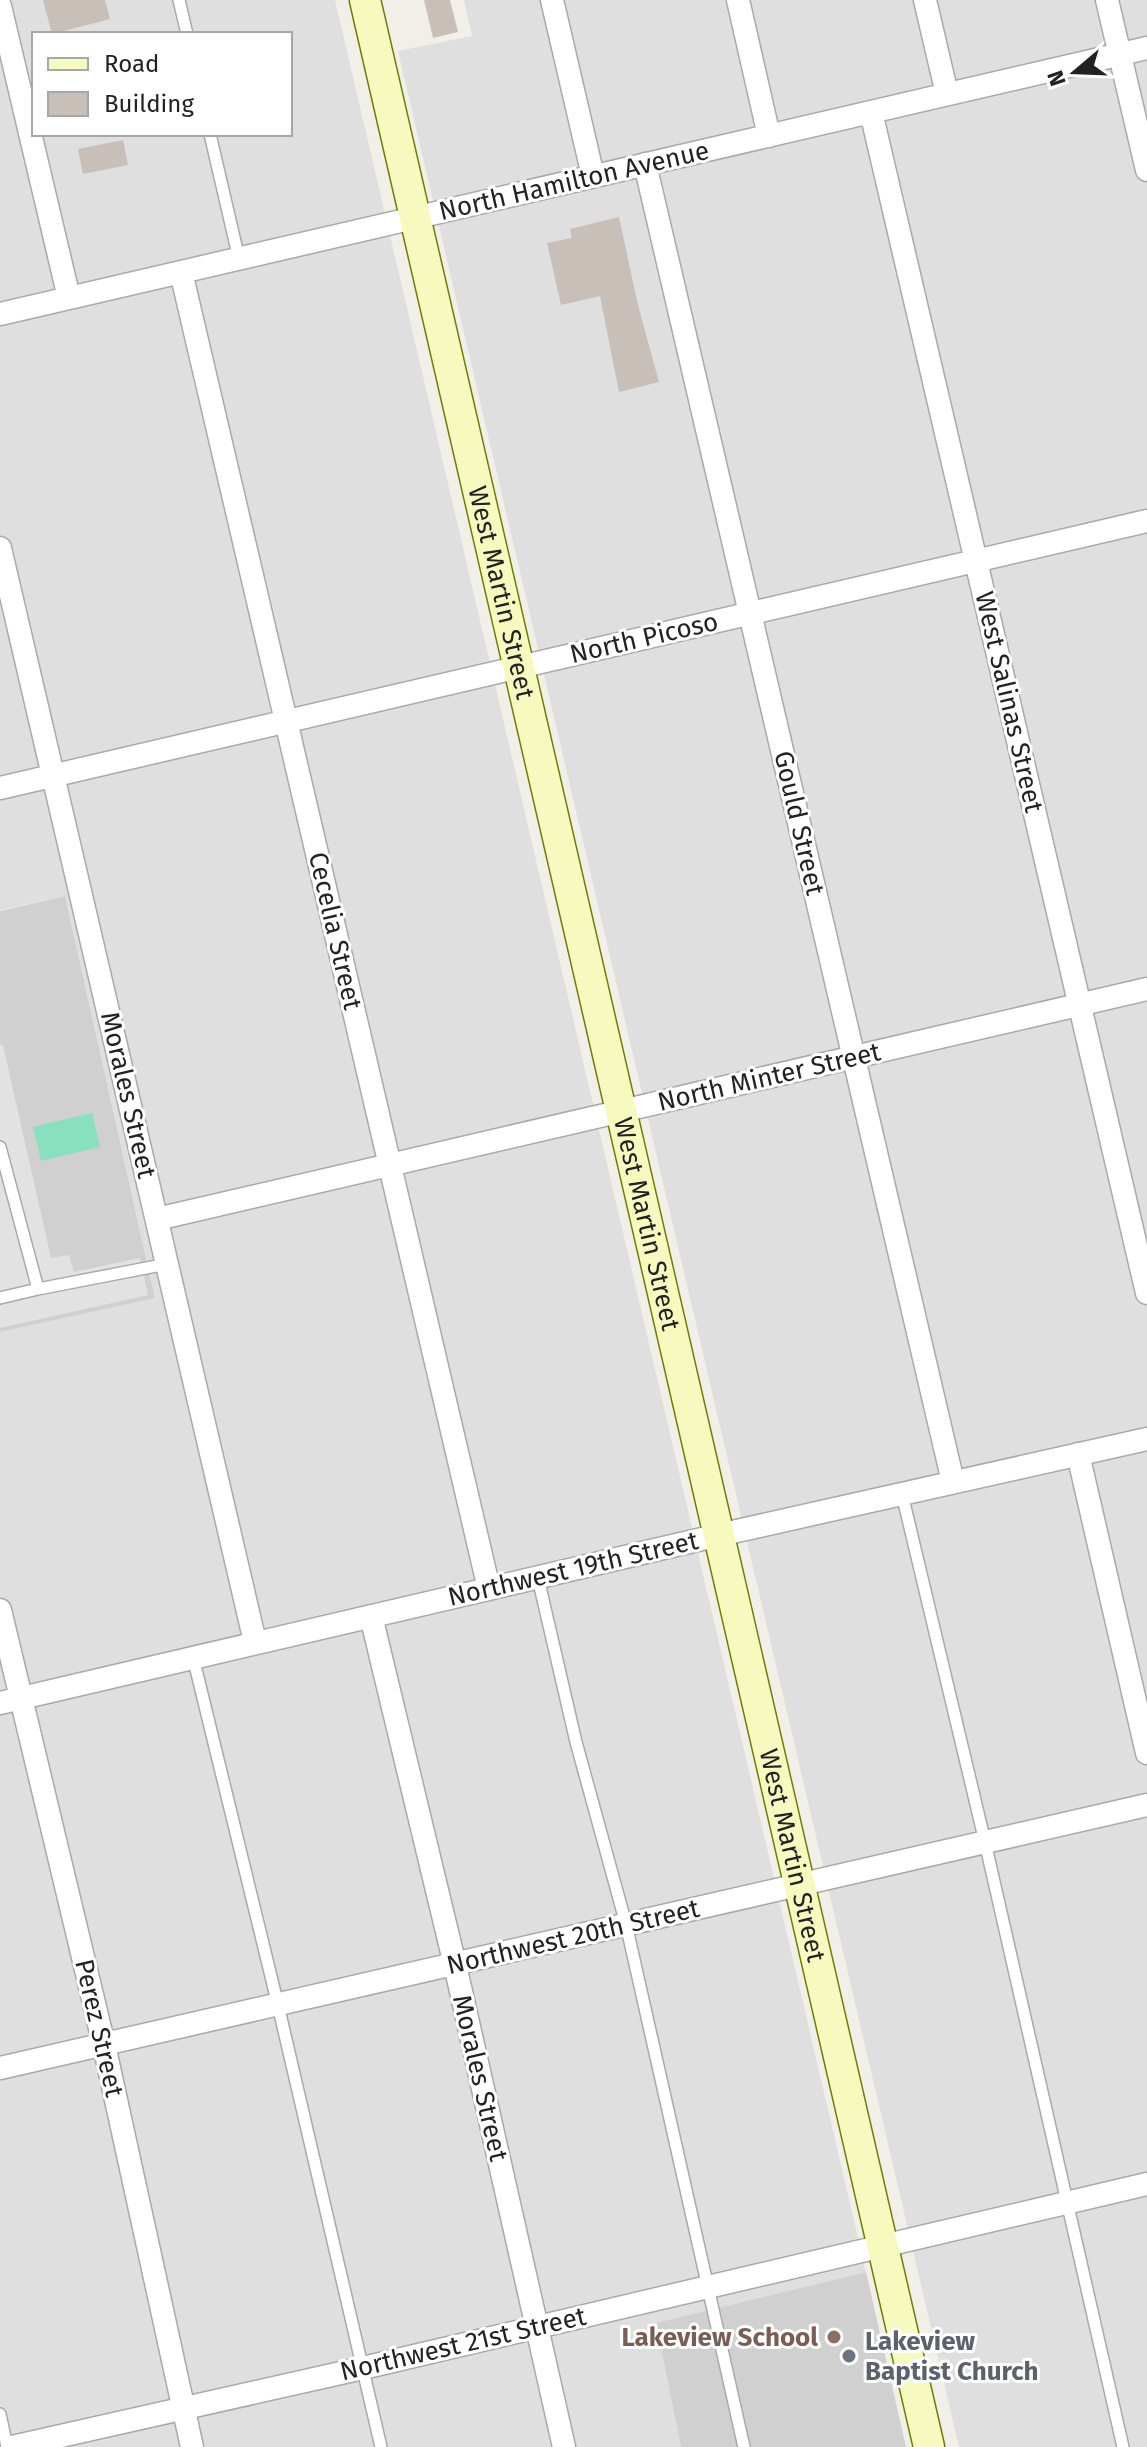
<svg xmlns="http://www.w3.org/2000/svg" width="1147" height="2447" font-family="'Fira Sans',sans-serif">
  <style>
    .residential { fill: #e0dfdf; fill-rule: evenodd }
    .religious { fill: #d0d0d0 }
    .pitch { fill: #88e0be }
    .parking { fill: #e2e2e2 }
    .building { fill: #c7bfb8 }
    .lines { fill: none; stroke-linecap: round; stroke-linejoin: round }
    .service-casing { stroke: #a9a9a9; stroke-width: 14 }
    .minor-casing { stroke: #a9a9a9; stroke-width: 25 }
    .secondary-casing { stroke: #707d05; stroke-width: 33 }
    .service { stroke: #fff; stroke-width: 11 }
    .minor { stroke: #fff; stroke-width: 22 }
    .secondary { stroke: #f7fabf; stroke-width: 30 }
    .education-dot { fill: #8d6e63; stroke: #fff; stroke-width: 3 }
    .worship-dot { fill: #6b7280; stroke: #fff; stroke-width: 3 }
    .labels { text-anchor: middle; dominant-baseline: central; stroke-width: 6; stroke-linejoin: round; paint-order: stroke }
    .street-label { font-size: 26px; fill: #222; stroke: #fff }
    .education-label { font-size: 26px; font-weight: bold; fill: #785e54; stroke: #fff; text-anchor: end }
    .worship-label { font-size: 26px; font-weight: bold; fill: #5b616d; stroke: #fff; text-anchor: start }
  </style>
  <rect width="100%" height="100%" fill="#f2efe9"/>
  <!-- residential -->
  <path class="residential" d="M0,0h335l531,2272 -210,51 25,124h-681v-1115l155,-35 -90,-401 -65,14zM34,34h256v100h-256z
    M464,0h683v2447h-188l-561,-2396 74,-15z"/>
  <!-- religious -->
  <path class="religious" d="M65,896l90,402 -155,34v-421z
    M866,2272l40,175h-225l-25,-124z"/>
  <!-- pitch -->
  <path class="pitch" d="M92,1113l8,34 -59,14 -8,-34z"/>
  <!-- parking -->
  <path class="parking" d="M0,1045h3l48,213 18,-3 5,17 66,-14 8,37 -148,33z"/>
  <!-- building -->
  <path class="building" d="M43,0h62l5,19 -58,15z
    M424,0h26l8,32 -25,6z
    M123,140l5,25 -45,9 -5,-25z
    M619,217l19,88 21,77 -40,10 -19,-96 -39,9 -14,-62 25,-5 -2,-9z"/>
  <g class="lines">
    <!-- service casing -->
    <g class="service-casing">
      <path id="service" d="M179,0l8,34
        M210,134l29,125
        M0,1147l38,142 -38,9
        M38,1289l129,-25
        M902,1494l83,348 138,605
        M538,1578l38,164 50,182 118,523
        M193,1657l85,348 103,442
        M0,2414l7,33"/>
    </g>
    <!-- minor casing -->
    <g class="minor-casing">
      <path id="minor" d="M552,0l41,176
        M738,0l31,136
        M925,0l22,94
        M1107,0l40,170
        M0,6l69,292
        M871,112l276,1181
        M645,164l308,1318
        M181,272l308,1317
        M0,314l1147,-266
        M0,548l255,1094
        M0,788l1147,-267
        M157,1219l990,-230
        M1078,1454l69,299
        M0,1610l104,435 88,402
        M371,1616l84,349 109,482
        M0,1703l719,-168 428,-96
        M0,2068l1147,-263
        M12,2447l351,-79 784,-184"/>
    </g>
    <!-- secondary casing -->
    <g class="secondary-casing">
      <g id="secondary">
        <path id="s1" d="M365,0l564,2447"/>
      </g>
    </g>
    <!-- service -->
    <use href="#service" class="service"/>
    <!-- minor -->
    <use href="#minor" class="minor"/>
    <!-- secondary -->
    <use href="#secondary" class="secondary"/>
  </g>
  <!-- markers -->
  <circle class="education-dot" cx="834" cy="2337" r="8"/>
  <circle class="worship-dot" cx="849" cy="2356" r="8"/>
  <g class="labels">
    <!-- street labels -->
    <g class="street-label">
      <text transform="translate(574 181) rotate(-13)">North Hamilton Avenue</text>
      <text stroke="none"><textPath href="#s1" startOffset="608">West Martin Street</textPath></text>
      <text transform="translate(644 638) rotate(-13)">North Picoso</text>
      <text transform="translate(1009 702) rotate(77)">West Salinas Street</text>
      <text transform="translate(799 823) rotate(77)">Gould Street</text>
      <text transform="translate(335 931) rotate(77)">Cecelia Street</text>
      <text transform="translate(769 1077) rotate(-13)">North Minter Street</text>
      <text transform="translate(128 1095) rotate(77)">Morales Street</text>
      <text stroke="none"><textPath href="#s1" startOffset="1256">West Martin Street</textPath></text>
      <text transform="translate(573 1569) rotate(-13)">Northwest 19th Street</text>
      <text stroke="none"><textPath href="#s1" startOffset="1904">West Martin Street</textPath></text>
      <text transform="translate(573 1937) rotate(-13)">Northwest 20th Street</text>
      <text transform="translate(99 2028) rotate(77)">Perez Street</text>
      <text transform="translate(480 2078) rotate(77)">Morales Street</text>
      <text transform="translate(463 2344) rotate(-13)">Northwest 21st Street</text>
    </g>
    <!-- education labels -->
    <g class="education-label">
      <text x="818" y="2337">Lakeview School</text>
    </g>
    <!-- worship labels -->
    <g class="worship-label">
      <text x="865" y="2341">Lakeview<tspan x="865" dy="30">Baptist Church</tspan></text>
    </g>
  </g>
  <!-- legend -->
  <rect x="32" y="32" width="260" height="104" fill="#ffffff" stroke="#a7a7a7" stroke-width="2"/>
  <rect x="48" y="58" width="40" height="12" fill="#f7fabf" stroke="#a7a7a7" stroke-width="2"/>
  <text x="104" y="72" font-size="24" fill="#222222">Road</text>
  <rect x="48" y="92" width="40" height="24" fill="#c7bfb8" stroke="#a7a7a7" stroke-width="2"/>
  <text x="104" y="112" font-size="24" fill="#222222">Building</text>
  <!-- north arrow -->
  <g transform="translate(1075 72) rotate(251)" stroke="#ffffff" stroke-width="6" paint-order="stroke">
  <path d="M0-6L14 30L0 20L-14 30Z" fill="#222222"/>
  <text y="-12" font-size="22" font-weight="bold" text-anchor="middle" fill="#222222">N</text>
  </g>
</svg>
